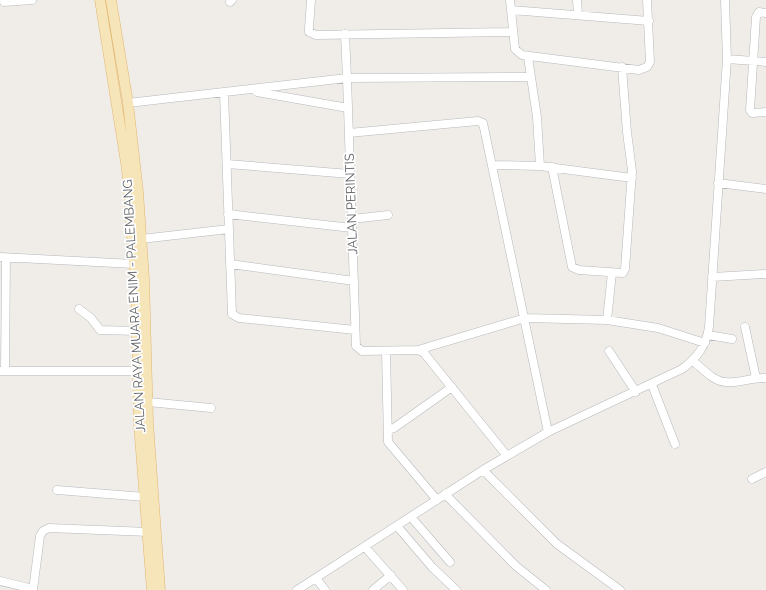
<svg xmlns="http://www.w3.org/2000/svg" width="766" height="590" font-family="Raleway,sans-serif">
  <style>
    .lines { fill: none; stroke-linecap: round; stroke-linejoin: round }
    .minor-casing { stroke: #b5b8bb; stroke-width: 9 }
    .major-casing { stroke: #e1b671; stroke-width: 11 }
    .minor { stroke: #fff; stroke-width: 8 }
    .major { stroke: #f6e5b8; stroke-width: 10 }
    .labels { text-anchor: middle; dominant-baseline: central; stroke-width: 3.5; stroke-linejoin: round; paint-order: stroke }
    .street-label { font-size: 13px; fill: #606367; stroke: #fff }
  </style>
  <rect width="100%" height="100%" fill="#f0ede9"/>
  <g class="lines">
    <!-- minor casing -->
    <g class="minor-casing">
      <path id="minor" d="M311,0l-2,28v4l7,3 196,-3
        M510,0l5,49 7,6 117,15 8,-3 3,-5 -3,-62
        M577,0l1,15
        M4,2l28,-2
        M230,2l2,-2
        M511,10l138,11
        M766,13l-7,-1 -3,5 -6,93 2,3 14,-1
        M345,34l2,44 184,-1
        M528,57l9,60 3,49
        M727,59l39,3
        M257,92l91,16
        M224,93l8,221 7,4 116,12
        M128,103l219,-25 9,268 6,5 56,-1 6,3 83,103
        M349,133l129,-12 5,2 65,309
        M227,164l123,10
        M493,165l47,1 92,12
        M552,167l20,100 7,3 44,3 2,-4 7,-98 -5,-39 -5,-65
        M718,183l48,6
        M228,214l124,14
        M352,219l36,-4
        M141,239l88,-10
        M0,257l134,7
        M230,264l124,17
        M712,277l54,-3
        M79,309l12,9 9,12 37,1
        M607,320l5,-47
        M745,327l11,51
        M708,335l24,4
        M418,350l107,-32 82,2 51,8 47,15
        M386,351l2,91 49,58
        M609,351l27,41
        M693,361c9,7 20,20 32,21 13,2 27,-5 41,-4
        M0,371h143
        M5,371l1,-113
        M652,385l23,59
        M148,402l63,6
        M388,430l6,-2 58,-41
        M483,470l74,74 63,46
        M752,479l14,-7
        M57,490l88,7
        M445,494l71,72 30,24
        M411,517l39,45
        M397,526l35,41 24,23
        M365,547l38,43
        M316,578l9,12
        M0,581l33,8
        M33,590l7,-54 3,-5 6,-3 100,4
        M297,590l186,-120 65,-38 134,-63c15,-11 24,-23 27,-42l18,-268 -2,-59
        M373,590l18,-15"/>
    </g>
    <!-- major casing -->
    <g class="major-casing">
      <path id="major" d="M100,0l27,169 9,117 3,138 13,166
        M111,0l17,103 10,89 6,87 4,143 12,168"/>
    </g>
    <!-- minor -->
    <use href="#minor" class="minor"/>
    <!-- major -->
    <use href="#major" class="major"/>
  </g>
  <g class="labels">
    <!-- street labels -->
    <g class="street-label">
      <text transform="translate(351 204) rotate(-92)">JALAN PERINTIS</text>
      <text transform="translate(134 306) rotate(-93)">JALAN RAYA MUARA ENIM - PALEMBANG</text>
    </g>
  </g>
</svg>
